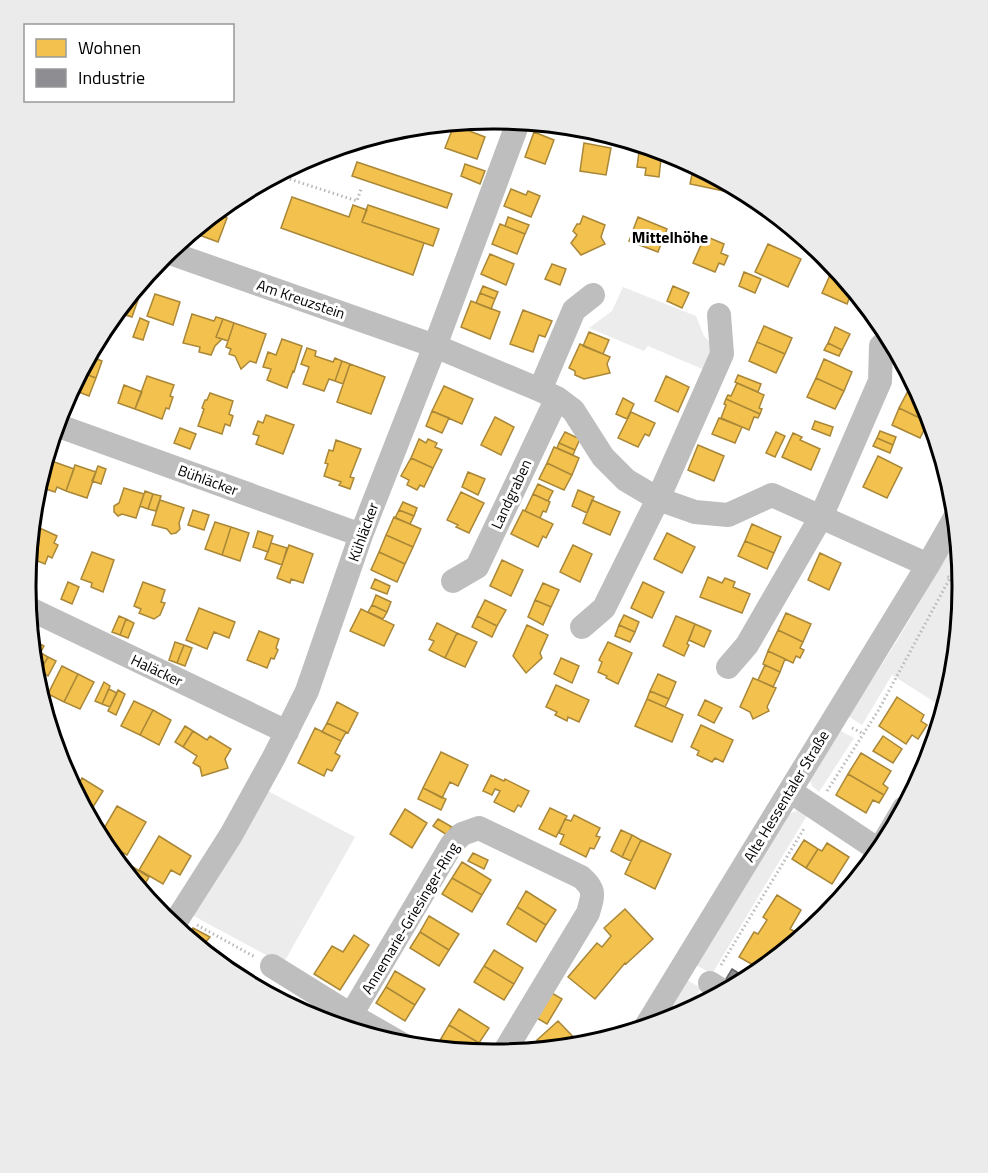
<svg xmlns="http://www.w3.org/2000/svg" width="988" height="1173" font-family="'Titillium Web',sans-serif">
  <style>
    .green { fill: #ececec }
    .homes { fill: #f2c14e; stroke: #a98737; stroke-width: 1.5 }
    .industry { fill: #8d8d92; stroke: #636366; stroke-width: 1.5 }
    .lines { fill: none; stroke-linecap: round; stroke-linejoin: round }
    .path { stroke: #b9b9b9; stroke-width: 3; stroke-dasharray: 1.5 3; stroke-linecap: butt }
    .minor { stroke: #bebebe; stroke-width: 24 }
    .labels { text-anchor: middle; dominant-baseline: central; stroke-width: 6; stroke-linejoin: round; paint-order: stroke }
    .street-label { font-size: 15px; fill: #000; stroke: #fff }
    .neighbourhood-label { font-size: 16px; font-weight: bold; fill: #000; stroke: #fff }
    .rim { fill: none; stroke: #000; stroke-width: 3 }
  </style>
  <rect width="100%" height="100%" fill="#fff"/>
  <!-- green -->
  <path class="green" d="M623,287l73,29 8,20 12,13 -9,22 -59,-25 -4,5 -55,-23 23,-17z
    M957,532l5,55 -9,91 -9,30 -52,-33 -30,50 -14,-9c40,-59 78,-120 109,-184z
    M839,730l15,8 -35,54 -7,-6 -3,-9z
    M266,790l89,47 -72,127 -95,-51z
    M798,810l11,2 -97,162 -18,-10 91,-148z
    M685,979l16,9 -13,24 -15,7 -14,5z"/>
  <!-- homes -->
  <path class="homes" d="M454,125l31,12 -8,22 -32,-11z
    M534,132l20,8 -9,24 -20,-7z
    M584,143l27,5 -5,27 -26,-4z
    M640,144l22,6 -3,27 -14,-2 1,-7 -9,-1z
    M357,162l95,32 -5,14 -95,-32z
    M465,164l20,7 -5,13 -19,-8z
    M694,165l32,17 -2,9 -34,-7z
    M511,189l15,6 2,-4 12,5 -9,21 -27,-11z
    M292,197l57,20 4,-12 14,5 -5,12 62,21 -11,32 -132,-47z
    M227,203l-5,13 5,2 -9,24 -27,-10z
    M368,205l71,24 -6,17 -71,-24z
    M583,216l22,9 -4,12 4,7 -24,11 -10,-12 6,-8 -4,-4 4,-7h3z
    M508,217l21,8 -4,9 -20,-8z
    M638,217l29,12 -9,23 -29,-11z
    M500,224l25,10 -8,20 -25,-10z
    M705,236l19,8 -3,9 7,3 -4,9 -5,-2 -4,9 -22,-9z
    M768,244l33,15 -13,28 -33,-15z
    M490,254l24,10 -8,21 -25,-11z
    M552,264l14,5 -6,16 -15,-6z
    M834,266l19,23 -6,15 -25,-11z
    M744,272l17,7 -6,14 -16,-7z
    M483,286l15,6 -3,7 -15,-6z
    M673,286l16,7 -7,15 -15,-7z
    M480,293l15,6 -4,10 -15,-6z
    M131,294l8,3 -7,20 -16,-5z
    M155,294l25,8 -7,23 -26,-9z
    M471,301l29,11 -10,27 -29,-12z
    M523,310l29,11 -7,16 -6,-2 -6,17 -23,-8z
    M192,314l22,7 2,-4 7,2 -7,18 6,2 -7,7 -4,9 -12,-3 1,-5 -17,-4z
    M140,318l9,4 -6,18 -10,-3z
    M223,319l11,4 -6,18 -12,-4z
    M234,323l32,11 -10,29 -6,-2 -9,8 -6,-13 -6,-2 2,-5 -5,-2z
    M764,326l28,12 -7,16 -28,-12z
    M835,327l15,7 -8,16 -14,-7z
    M589,332l20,8 -6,14 -20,-8z
    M282,339l20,7 -8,26 -1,-1 -6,17 -20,-8 4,-11 -8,-2 5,-15 8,3z
    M757,342l28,12 -9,19 -27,-12z
    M828,343l14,7 -3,6 -15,-6z
    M580,344l30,13 -3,7 3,9 -26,6 -9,-4v-4l-6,-3z
    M307,348l9,3 -1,5 18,6 2,-4 7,3 -7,20 -6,-2 -5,12 -21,-7 6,-17 -8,-3z
    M89,356l13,5 -6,17 -16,-6z
    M824,359l28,13 -8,19 -28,-13z
    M342,361l8,3 -7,20 -8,-3z
    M350,364l35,13 -14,37 -34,-12z
    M80,372l16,6 -7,18 -18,-7z
    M738,375l23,9 -3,8 -23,-10z
    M147,376l27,9 -4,11 3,1 -4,12 -3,-1 -4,11 -27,-10z
    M666,376l23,11 -11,25 -23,-11z
    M816,378l28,13 -9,18 -28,-12z
    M737,383l27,12 -5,13 3,1 -2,5 -34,-15 2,-4 3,1z
    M124,385l18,7 -7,17 -17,-6z
    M444,386l29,13 -11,25 -30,-13z
    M908,391l14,7 5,10 3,10 -2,4 -29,-14z
    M210,393l23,8 -4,13 4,2 -3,10 -5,-2 -3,10 -24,-8 6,-17 -2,-1 3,-8h2z
    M623,398l11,6 -7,15 -11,-5z
    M726,399l34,15 -2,4 -4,-1 -5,13 -28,-12 5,-13 -2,-1z
    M899,408l29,14 -8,16 -28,-13z
    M432,411l17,7 -7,15 -16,-7z
    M631,412l24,11 -6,13 -4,-2 -7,13 -20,-9z
    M266,415l28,10 -11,29 -27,-10 3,-8 -6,-2 5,-13 5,2z
    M495,417l19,10 -13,28 -20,-10z
    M719,418l23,9 -7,16 -23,-9z
    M815,421l18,6 -3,9 -18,-7z
    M180,428l16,6 -6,15 -16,-6z
    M880,431l16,6 -3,8 -16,-7z
    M565,432l15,7 -5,11 -16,-7z
    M776,432l9,4 -10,21 -9,-4z
    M793,433l9,4 -2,3 20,9 -9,21 -29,-13z
    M877,438l16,7 -3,8 -17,-7z
    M419,439l7,4 2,-4 9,4 -2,4 7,3 -9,18 -22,-10z
    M336,440l25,9 -11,28 4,1 -4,11 -11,-4 2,-3 -17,-6 4,-12 -3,-1 4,-13 4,1z
    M559,443l16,7 -2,5 -16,-7z
    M698,445l26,11 -10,25 -26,-11z
    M554,447l25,11 -7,17 -25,-12z
    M878,456l24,12 -15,30 -24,-11z
    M411,458l22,10 -9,19 -4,-2 -3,5 -10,-5 2,-5 -8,-4z
    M46,459l28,10 -8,22 -9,-4 -2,5 -18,-6z
    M547,463l25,12 -8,15 -25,-11z
    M75,465l21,7 -9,26 -21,-7z
    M98,466l8,3 -5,15 -9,-3z
    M468,472l17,7 -7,16 -16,-8z
    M538,484l15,7 -5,10 -15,-7z
    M124,488l20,6 -8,24 -14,-4 -4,2 -4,-4v-6l5,-3z
    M578,490l16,7 -7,16 -15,-7z
    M145,491l8,3 -5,15 -8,-3z
    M461,492l23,11 -15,30 -13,-6 2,-2 -11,-5z
    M153,494l8,2 -5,15 -8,-2z
    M533,494l17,8 -4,10 -3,-1 -3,7 -15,-7z
    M160,500l24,8 -5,15 1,6 -4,4 -5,1 -4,-5 -15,-4z
    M592,500l28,12 -10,23 -27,-12z
    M403,502l14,6 -3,8 -15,-6z
    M193,510l16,5 -5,15 -16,-5z
    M399,510l15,6 -4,8 -15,-6z
    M523,510l30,14 -7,14 -3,-2 -5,11 -27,-13z
    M394,517l27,12 -8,18 -27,-12z
    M215,522l16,5 -9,28 -17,-6z
    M752,524l29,13 -7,16 -29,-12z
    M33,525l24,11 -3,7 4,2 -6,13 -4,-2 -3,8 -17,-7z
    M231,527l18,6 -9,28 -18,-6z
    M258,531l15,5 -5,16 -15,-5z
    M667,533l28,14 -13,26 -28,-14z
    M386,535l27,12 -8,17 -26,-12z
    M745,541l29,12 -7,16 -29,-13z
    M271,543l16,5 -5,17 -17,-6z
    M289,545l24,9 -10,29 -12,-4 -1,4 -13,-5z
    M573,545l19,9 -12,28 -20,-10z
    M92,552l22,8 -11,32 -12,-5 1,-4 -11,-4z
    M379,552l26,12 -8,18 -26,-12z
    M820,553l21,10 -12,27 -21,-10z
    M502,560l21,10 -12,26 -21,-10z
    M708,577l14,6 3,-5 10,4 -2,5 17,7 -8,19 -42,-16z
    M375,579l15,7 -3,8 -16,-6z
    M68,582l11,5 -7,17 -11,-5z
    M143,582l22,8 -4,12 4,1 -5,12 -6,4 -15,-6 2,-4 -7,-3z
    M643,582l21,10 -12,26 -21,-10z
    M543,583l16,7 -8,17 -16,-7z
    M376,595l15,7 -4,10 -15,-7z
    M485,600l21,10 -9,16 -20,-10z
    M535,600l16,7 -8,18 -15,-8z
    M372,605l15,7 -4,7 -15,-7z
    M199,608l36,14 -6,16 -15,-6 -7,17 -21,-9z
    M361,609l33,16 -10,21 -34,-15z
    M786,613l25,11 -8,18 -25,-12z
    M624,615l15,7 -4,10 -16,-7z
    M119,616l7,3 -6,16 -8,-3z
    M477,616l20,10 -5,11 -20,-10z
    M676,616l19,8 -8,20 2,1 -5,11 -21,-10z
    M126,619l8,4 -6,15 -8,-3z
    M437,623l20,10 -12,25 -16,-8 5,-9 -5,-2z
    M695,624l16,7 -7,16 -15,-7z
    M527,625l21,10 -8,18 2,5 -16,15 -13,-17z
    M619,625l16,7 -5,10 -15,-6z
    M778,630l25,12 -3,6 4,2 -4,8 -4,-2 -3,7 -25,-12z
    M259,631l20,8 -3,9 2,2 -4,9 -3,-1 -4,10 -20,-8z
    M457,633l20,9 -12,25 -20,-9z
    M31,639l13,7 -8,15 -3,-2z
    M175,642l9,3 -7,18 -8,-3z
    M608,642l24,11 -14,31 -12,-6 1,-2 -9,-4 4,-10 -3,-2z
    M184,645l8,3 -7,18 -8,-3z
    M768,651l17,8 -5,13 -17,-8z
    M41,653l7,4 -8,14 -7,-4v-1z
    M48,657l8,4 -8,15 -8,-5z
    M561,658l18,8 -7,17 -18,-9z
    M765,665l15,7 -7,15 -15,-7z
    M62,666l16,8 -14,28 -16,-8z
    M78,674l16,8 -14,27 -16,-7z
    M658,674l18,8 -7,17 -19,-8z
    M753,678l23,10 -9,19 2,4 -16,8 -3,-7 -10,-5z
    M104,682l6,4 -8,18 -7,-3z
    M556,685l33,15 -10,22 -11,-5 -1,4 -12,-6 2,-3 -11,-5z
    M109,689l8,4 -7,14 -8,-3z
    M118,690l7,4 -9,21 -8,-4z
    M650,691l19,8 -4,8 -18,-8z
    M897,697l27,18 -3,6 6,4 -9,14 -6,-4 -6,9 -27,-18z
    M647,699l36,16 -11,27 -37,-16z
    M705,700l17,8 -8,15 -16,-8z
    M134,701l19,9 -13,25 -19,-9z
    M337,702l21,11 -10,20 -21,-10z
    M153,710l18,10 -12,25 -19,-10z
    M327,723l19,9 -5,9 -19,-9z
    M701,725l32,15 -10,22 -8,-4 -3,4 -15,-7 2,-4 -8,-4z
    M185,726l8,5 -10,16 -8,-5z
    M315,728l26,13 -6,12 5,3 -8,15 -5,-2 -3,7 -26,-13z
    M193,731l14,9 3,-4 21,13 -6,10 3,9 -26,8 -2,-9 -7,-4 4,-7 -14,-9z
    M883,736l19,13 -9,14 -20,-12z
    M441,752l27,13 -10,21 -8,-4 -8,16 -19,-10z
    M861,753l30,18 -8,13 5,4 -4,7 -36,-21z
    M848,774l36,21 -5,8 -6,-3 -7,13 -30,-18z
    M491,775l13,6 1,-2 24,12 -8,16 -3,-2 -4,7 -20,-10 6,-11 -5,-2 -3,6 -9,-4z
    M82,778l21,13 -15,24 -13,-24z
    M423,788l23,11 -5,11 -23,-11z
    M117,806l29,16 -19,33 -26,-15 -2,-3z
    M550,808l17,8 -11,21 -17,-8z
    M405,809l22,14 -15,25 -22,-14z
    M574,815l26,13 -4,8 4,1 -6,12 -4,-1 -4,9 -26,-13 4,-9 -5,-2 6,-14 6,2z
    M438,819l14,8 -5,8 -14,-9z
    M621,830l11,5 -10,22 -11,-6z
    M632,835l9,5 -10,21 -9,-4z
    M159,836l32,20 -11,19 -9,-5 -8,14 -24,-14z
    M641,840l30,14 -16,35 -30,-15z
    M804,840l14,9 -12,19 -14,-9z
    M827,843l22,14 -17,27 -26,-16 12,-19 4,2z
    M473,853l15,7 -4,9 -16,-8z
    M462,862l29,18 -9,15 -30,-17z
    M133,867l16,10 -8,14 -13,-16z
    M452,878l30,17 -10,17 -30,-18z
    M526,891l30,19 -10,15 -29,-18z
    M777,895l24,15 -11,19 4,2 -12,19 -5,-3 -15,23 -23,-13 15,-25 4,2 9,-14 -4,-3z
    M517,907l29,18 -10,17 -29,-18z
    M625,909l28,30 -27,25 -1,-1 -30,36 -27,-22 29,-34 5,4 9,-11 -7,-8z
    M429,916l30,18 -10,16 -29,-18z
    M193,928l17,9 -10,12 -14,-12z
    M420,932l29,18 -10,16 -29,-18z
    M354,935l15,10 -29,45 -26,-16 18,-28 11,6z
    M494,950l29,18 -9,16 -30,-18z
    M484,966l30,18 -10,16 -30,-18z
    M395,971l30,18 -10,16 -29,-18z
    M386,987l29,18 -10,16 -29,-18z
    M276,990l32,18 -4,6 -31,-17z
    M550,992l12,7 -15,25 -12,-7z
    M459,1009l30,19 -10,15 -30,-18z
    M558,1021l24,25 -40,4 2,-2 -7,-8z
    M449,1025l30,18 -6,10 -18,-2 -16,-9z"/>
  <!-- industry -->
  <path class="industry" d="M732,969l8,5 -10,14 -7,-4z"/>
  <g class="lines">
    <!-- path -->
    <path class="path" d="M277,175l80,26 4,-12
      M950,579l12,5
      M852,728l12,6
      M827,791l51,-80 72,-133 -5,-3
      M197,925l58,32
      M721,965l84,-138
      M695,1008l4,-7"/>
    <!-- minor -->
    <path class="minor" d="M167,252l268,94 105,44 17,8 16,12 30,47 23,23 32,19 37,13 33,3 44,-20 156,70
      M540,390l34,-80 19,-15
      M56,425l305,110
      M453,581l24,-14 80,-169
      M28,608l259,124
      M582,627l22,-19 54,-109 64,-145 -3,-39
      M728,667l19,-22 74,-128 59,-136 1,-35
      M790,791l90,60
      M874,859l30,-51
      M173,926l58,-91 43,-78 33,-66 54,-156 74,-189 84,-226
      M272,966l79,49
      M710,983l14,9
      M645,1028l283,-463 28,-49
      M405,1046l-54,-31 101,-171 10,-10 17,-6 102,49c15,13 12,18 7,36l-85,141"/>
  </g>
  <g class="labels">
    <!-- street labels -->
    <g class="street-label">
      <text transform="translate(301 299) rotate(19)">Am Kreuzstein</text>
      <text transform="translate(208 480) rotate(20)">Bühläcker</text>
      <text transform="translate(511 494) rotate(-65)">Landgraben</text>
      <text transform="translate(363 532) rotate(-70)">Kühläcker</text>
      <text transform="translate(157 670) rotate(25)">Haläcker</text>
      <text transform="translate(786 796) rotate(-59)">Alte Hessentaler Straße</text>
      <text transform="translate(410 918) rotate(-59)">Annemarie-Griesinger-Ring</text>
    </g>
    <!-- neighbourhood labels -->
    <g class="neighbourhood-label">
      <text x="670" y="237">Mittelhöhe</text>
    </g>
  </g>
  <!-- crop -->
  <path d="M0 0H988V1173H0ZM493 129H495A457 457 0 0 1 952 586V587A457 457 0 0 1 495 1044H493A457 457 0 0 1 36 587V586A457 457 0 0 1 493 129Z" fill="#ebebeb" fill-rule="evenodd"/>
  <path class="rim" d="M493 129H495A457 457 0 0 1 952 586V587A457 457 0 0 1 495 1044H493A457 457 0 0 1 36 587V586A457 457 0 0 1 493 129Z"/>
  <!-- legend -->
  <rect x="24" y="24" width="210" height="78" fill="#ffffff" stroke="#999999" stroke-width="1.5"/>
  <rect x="36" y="39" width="30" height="18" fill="#f2c14e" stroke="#999999" stroke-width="1.5"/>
  <text x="78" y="54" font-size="18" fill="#000000">Wohnen</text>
  <rect x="36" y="69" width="30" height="18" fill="#8d8d92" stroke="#999999" stroke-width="1.5"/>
  <text x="78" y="84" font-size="18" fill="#000000">Industrie</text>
</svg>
